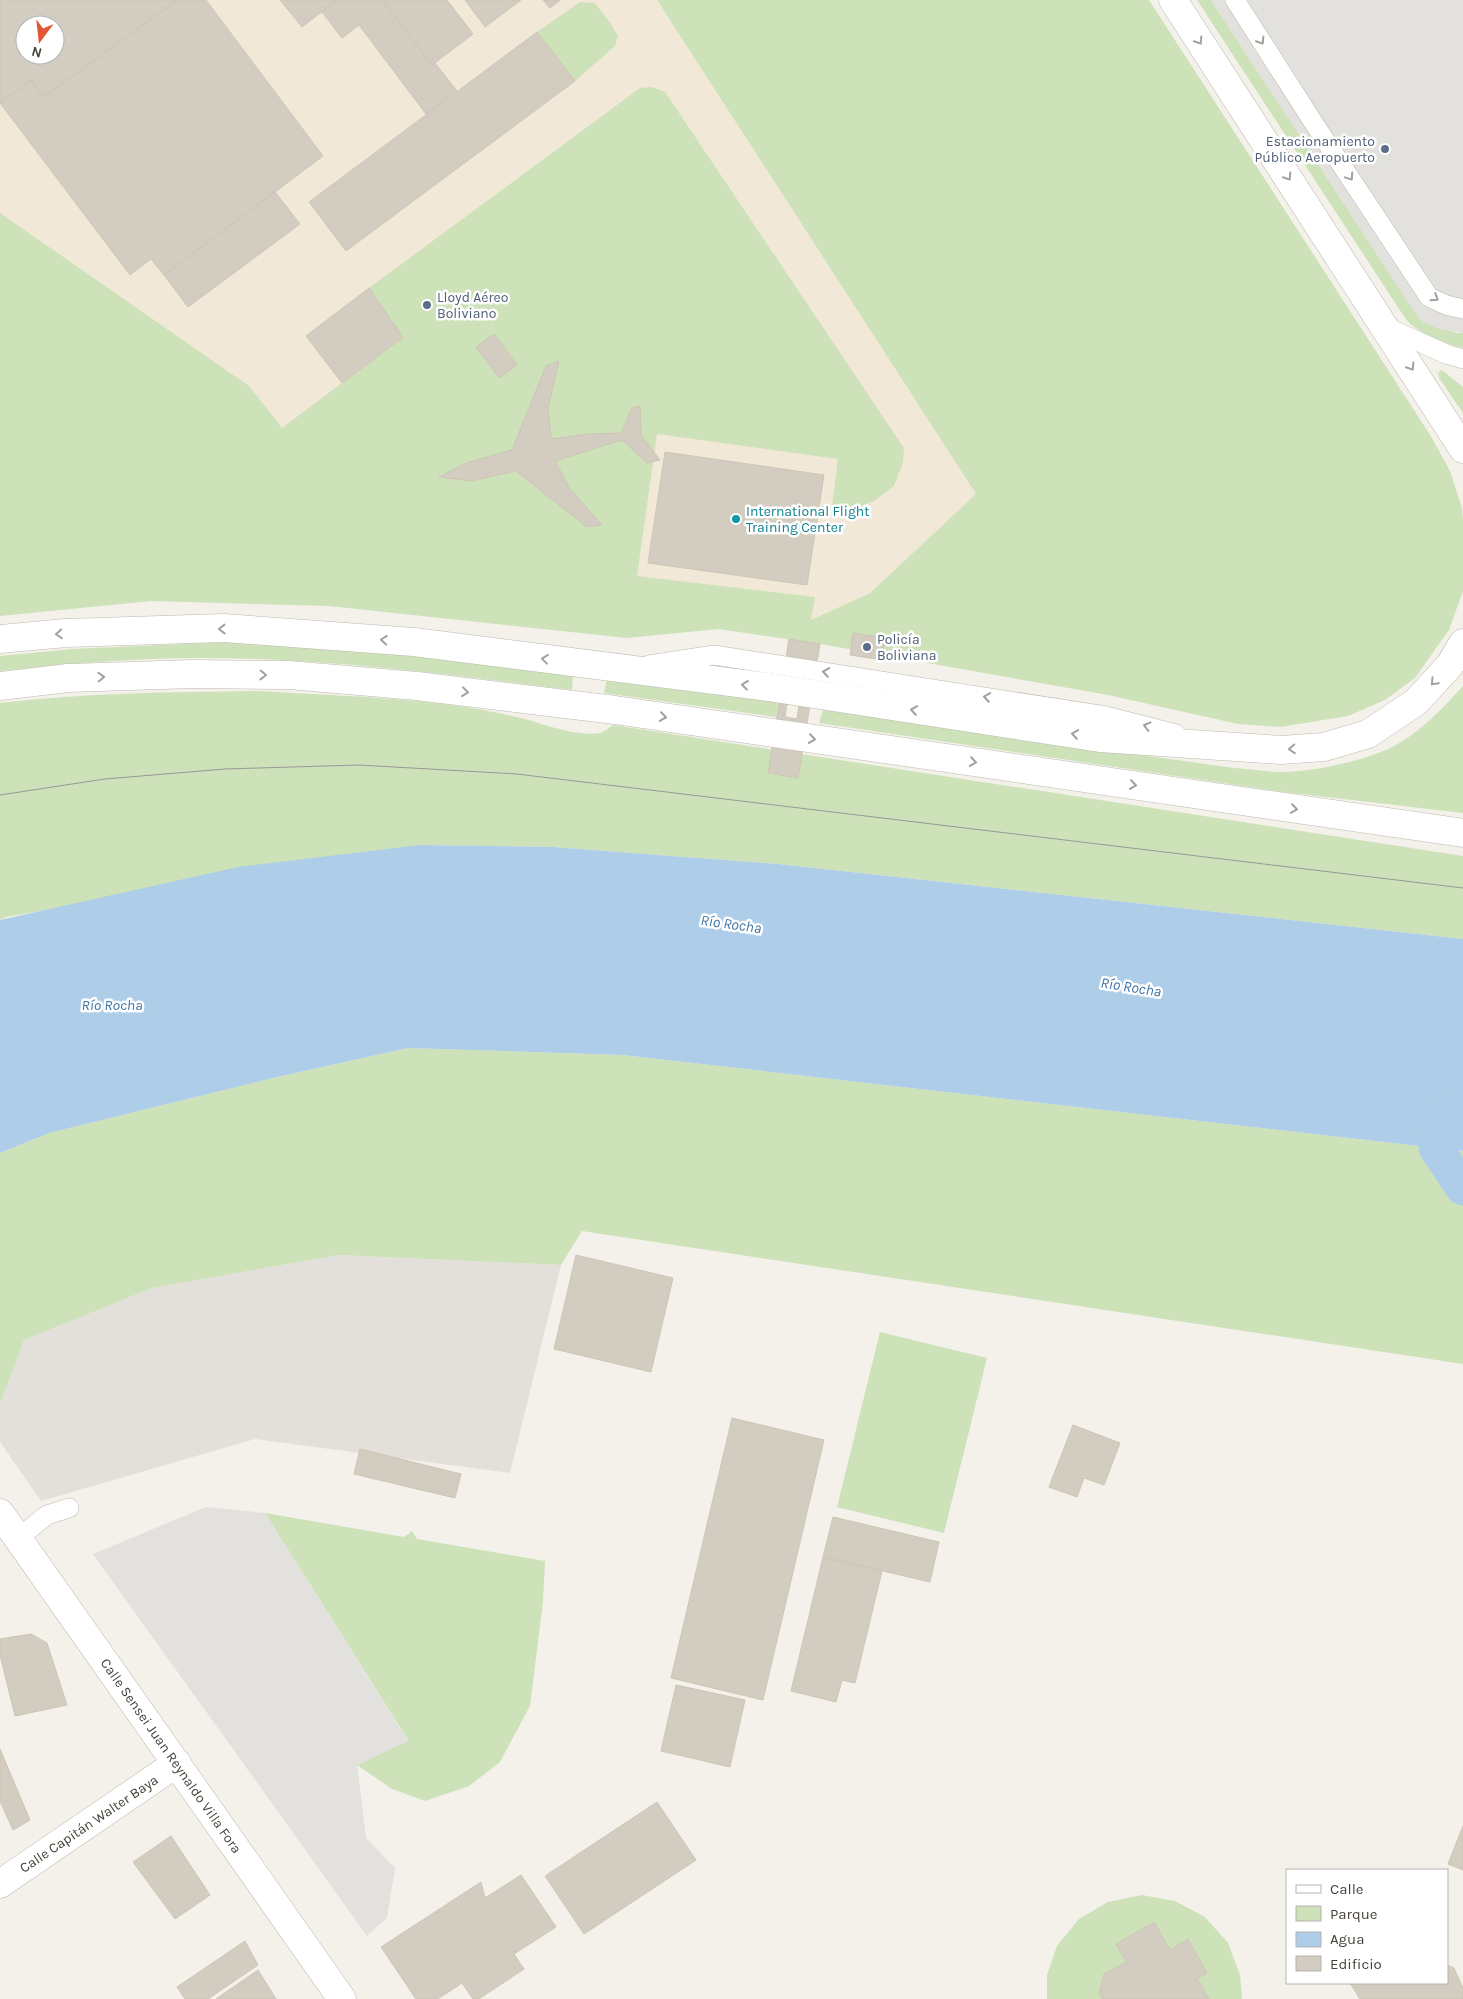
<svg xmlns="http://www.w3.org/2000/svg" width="1463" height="1999" font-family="Karla,sans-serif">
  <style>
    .commercial { fill: #f2e8d8; fill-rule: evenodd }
    .industrial { fill: #e3e0db }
    .green { fill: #cde2b8 }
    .parking { fill: #e2e1de }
    .water { fill: #aecde8 }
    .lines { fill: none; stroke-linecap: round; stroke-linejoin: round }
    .canal { stroke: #aecde8; stroke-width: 35 }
    .building { fill: #d3cdc1; stroke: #cdc5b5; fill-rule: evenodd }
    .service-casing { stroke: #bdb9ae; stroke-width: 20 }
    .minor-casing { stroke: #bdb9ae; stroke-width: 29 }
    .tertiary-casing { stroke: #bdb9ae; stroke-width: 29 }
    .service { stroke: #fff; stroke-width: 19 }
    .minor { stroke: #fff; stroke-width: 28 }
    .tertiary { stroke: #fff; stroke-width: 28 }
    .tram { stroke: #989898; stroke-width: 1 }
    .oneway { stroke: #a2a09c }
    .service-dot { fill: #5c6f8a; stroke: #fff; stroke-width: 2 }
    .culture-dot { fill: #0f9aa8; stroke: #fff; stroke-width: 2 }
    .labels { text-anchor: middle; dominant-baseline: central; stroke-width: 5; stroke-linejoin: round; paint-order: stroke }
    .service-label { font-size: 14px; fill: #4e5e75; stroke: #fff; text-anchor: start }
    .culture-label { font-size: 14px; fill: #0d838f; stroke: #fff; text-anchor: start }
    .street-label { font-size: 14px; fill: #464239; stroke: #fff }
    .water-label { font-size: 15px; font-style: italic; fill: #3e75a6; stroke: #fff }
  </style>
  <rect width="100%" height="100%" fill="#f3f1ea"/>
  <!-- commercial -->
  <path class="commercial" d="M0,0h657l319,494 -106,99 -60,27 -810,-79zM25,25h30v30h-30z"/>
  <!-- industrial -->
  <path class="industrial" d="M339,1255l222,10 -51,208 -255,-34 -214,62 -41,-59v-38l24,-64 128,-52z"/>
  <!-- green -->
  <path class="green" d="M657,0h492l283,438 18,33 12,37 1,13v70l-14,39 -34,48 -30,22 -37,16 -68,11 -42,-3 -130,-29 -288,-51 -101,-15 -92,9 -298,-32 -178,-5 -151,15v-403l249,173 33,42 121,-91 -34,-49 271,-200 12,-1 13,5 239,356 -1,14 -9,24 -20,15 -18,7 -24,-2 6,-47 -181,-25 -20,142 178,21 -4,23 59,-27 106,-99z
    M1197,0h14l207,317 38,16h7v15c-21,-5 -39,-12 -56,-27z
    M580,2l15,1 16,21 7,12 -3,10 -40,35 -38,-49z
    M1442,370l21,17v26l-24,-35 -1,-5z
    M226,642l174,12 173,21 -1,15c-138,-17 -282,-37 -421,-31 -51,2 -101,7 -151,12v-15l72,-7z
    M607,678l171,24 -2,15 -172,-24z
    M1463,686v127l-179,-21 -465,-69 4,-13 411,58c17,1 34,4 50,4 33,-1 88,-12 117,-30 24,-15 43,-35 62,-56z
    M260,691c88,6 179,6 265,28 20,6 54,18 75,14 4,-1 9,-5 13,-8l850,131v83l-685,-75 -225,-17 -133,-2 -414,72 -6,3v-217c86,-10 173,-11 260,-12z
    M408,1048l215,7 840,96v213l-881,-133 -21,34 -222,-10 -187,33 -128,52 -24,64v-251l49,-20 228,-56z
    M880,1332l107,26 -43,175 -107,-26z
    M265,1513l139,24 8,-6 5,8 128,22 -2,40 -13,105 -30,56 -31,24 -44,15 -33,-12 -35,-24 51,-25z
    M1142,1895l33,6 30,16 23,26 12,32 2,24h-33l-12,-21 10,-5 -19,-34 -18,11 -17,-28 -37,22 10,18 -22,12 -5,19 3,6h-55v-24l10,-29 22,-27 29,-17z"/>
  <!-- parking -->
  <path class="parking" d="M1211,0h252v333l-24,-4 -15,-6 -6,-6z
    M206,1507l59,6 143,228 -51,24 9,73 29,30 -8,50 -20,18 -274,-382z"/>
  <!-- water -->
  <path class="water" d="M420,845l133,2 225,17 685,75v212l-840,-96 -215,-7 -131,29 -228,56 -49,20v-233l238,-53z"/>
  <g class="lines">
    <!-- canal -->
    <path class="canal" d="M1442,1101l-6,47 27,40"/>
  </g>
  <!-- building -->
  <path class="building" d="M0,0h177l-133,97 -13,-17 -31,23zM25,25h30v30h-30z
    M177,0h29l117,156 -159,119 -13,-16 -21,16 -130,-172 31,-23 13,17z
    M280,0h57l-35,27z
    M337,0h45l50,65 3,-2 22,28 -31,23 -67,-89 -17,13 -20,-26z
    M382,0h65l26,34 -41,31z
    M465,0h56l-36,27z
    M543,0h17l-10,8z
    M537,32l38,49 -229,170 -37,-49z
    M275,192l25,32 -112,83 -24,-32z
    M369,288l34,49 -61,46 -36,-47z
    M494,334l23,31 -18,13 -23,-31z
    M559,361l-11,47 3,31 38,-5 32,-1 11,-25 8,-2 1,29 19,25 -13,3 -25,-23 -67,21 15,28 32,36 -15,2 -71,-56 -45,10 -32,-4 27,-14 46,-13 34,-84z
    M665,452l159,23 -17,110 -159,-22z
    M853,633l32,5 -3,22 -32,-5z
    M789,639l31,5 -22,134 -30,-5z
    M787,704l12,1 -2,14 -12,-2z
    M576,1255l97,23 -22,94 -97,-23z
    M732,1418l92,22 -61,260 -92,-22z
    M1073,1425l47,18 -16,42 -20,-7 -7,19 -28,-10z
    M360,1449l101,25 -6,24 -101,-24z
    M833,1517l106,25 -9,40 -107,-25z
    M823,1557l59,14 -27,112 -13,-3 -6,22 -45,-11z
    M31,1634l16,9 20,62 -52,11 -15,-61v-16z
    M676,1685l69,15 -15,67 -69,-16z
    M0,1749l30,71 -17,10 -13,-29z
    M657,1802l39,58 -112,74 -39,-58z
    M1463,1826v44l-15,-6z
    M171,1836l39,59 -35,24 -42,-57z
    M521,1875l35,52 -42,27 10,15 -45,30h-6l-11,-16 -24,16h-22l-35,-52 100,-65 4,16z
    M1154,1922l16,28 18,-11 19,34 -10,5 12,21h-107l-3,-6 5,-19 22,-12 -10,-18z
    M245,1941l13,24 -50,34h-23l-8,-12z
    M1447,1965l7,3 9,20v11h-103l-10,-16h97z
    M258,1970l18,29h-60z"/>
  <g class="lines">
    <!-- service casing -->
    <g class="service-casing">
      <path id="service" d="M1235,0l80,125 114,172 17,8 17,4
        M1384,326l62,28 17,5
        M649,665l65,-10 392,61 70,18
        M17,1539l30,-24 22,-7"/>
    </g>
    <!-- minor casing -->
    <g class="minor-casing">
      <path id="minor" d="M0,1513l342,486
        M0,1884l177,-121"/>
    </g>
    <!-- tertiary casing -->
    <g class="tertiary-casing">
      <path id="tertiary" d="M1173,0l290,449
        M0,639l66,-6 158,-5 190,14 354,45 332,51 181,12 43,-3 44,-13 48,-32 34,-37 13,-22
        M0,686l68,-8 125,-4 96,1 128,11 198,24 848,123"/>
    </g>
    <!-- service -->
    <use href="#service" class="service"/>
    <!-- minor -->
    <use href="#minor" class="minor"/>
    <!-- tertiary -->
    <use href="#tertiary" class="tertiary"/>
    <!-- tram -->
    <path class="tram" d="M0,795l105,-16 120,-10 134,-4 158,9 946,114"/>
  </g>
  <!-- one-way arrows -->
  <defs><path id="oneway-chevron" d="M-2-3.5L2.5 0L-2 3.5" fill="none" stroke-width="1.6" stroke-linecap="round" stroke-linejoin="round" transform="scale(1.25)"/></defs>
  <g class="oneway">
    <use href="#oneway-chevron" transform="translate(1199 41) rotate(57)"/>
    <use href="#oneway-chevron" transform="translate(1261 41) rotate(57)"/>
    <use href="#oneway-chevron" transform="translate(1288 177) rotate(57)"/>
    <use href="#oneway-chevron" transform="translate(1350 177) rotate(56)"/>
    <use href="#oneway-chevron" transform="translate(1435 298) rotate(33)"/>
    <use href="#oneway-chevron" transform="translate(1411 367) rotate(58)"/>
    <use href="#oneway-chevron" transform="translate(222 629) rotate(180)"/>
    <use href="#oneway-chevron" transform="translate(59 634) rotate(176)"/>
    <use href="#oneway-chevron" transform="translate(384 640) rotate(-176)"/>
    <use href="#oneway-chevron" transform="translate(545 659) rotate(-173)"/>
    <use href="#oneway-chevron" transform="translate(826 672) rotate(-171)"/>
    <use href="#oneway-chevron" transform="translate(263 675) rotate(1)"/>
    <use href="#oneway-chevron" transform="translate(101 677) rotate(-2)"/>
    <use href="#oneway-chevron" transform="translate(1434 682) rotate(133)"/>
    <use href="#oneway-chevron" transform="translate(745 685) rotate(-173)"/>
    <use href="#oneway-chevron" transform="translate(465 692) rotate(7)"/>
    <use href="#oneway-chevron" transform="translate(987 697) rotate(-171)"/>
    <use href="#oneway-chevron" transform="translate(914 710) rotate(-171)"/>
    <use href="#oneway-chevron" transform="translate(663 717) rotate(8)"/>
    <use href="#oneway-chevron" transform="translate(1147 726) rotate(-166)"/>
    <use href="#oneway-chevron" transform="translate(1075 734) rotate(-171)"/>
    <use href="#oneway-chevron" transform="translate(812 739) rotate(8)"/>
    <use href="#oneway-chevron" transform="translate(1292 749) rotate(176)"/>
    <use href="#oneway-chevron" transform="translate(973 762) rotate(8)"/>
    <use href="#oneway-chevron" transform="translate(1133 785) rotate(8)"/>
    <use href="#oneway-chevron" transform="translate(1294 809) rotate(8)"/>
  </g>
  <!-- markers -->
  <g class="service-dot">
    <circle cx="1385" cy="149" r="5"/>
    <circle cx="427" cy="305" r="5"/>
    <circle cx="867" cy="647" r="5"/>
  </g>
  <circle class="culture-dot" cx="736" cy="519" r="5"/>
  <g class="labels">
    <!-- service labels -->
    <g class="service-label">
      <text x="1375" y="141" text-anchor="end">Estacionamiento<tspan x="1375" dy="16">Público Aeropuerto</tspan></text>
      <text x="437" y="297">Lloyd Aéreo<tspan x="437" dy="16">Boliviano</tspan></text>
      <text x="877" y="639">Policía<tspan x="877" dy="16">Boliviana</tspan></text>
    </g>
    <!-- culture labels -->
    <g class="culture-label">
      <text x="746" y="511">International Flight<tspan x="746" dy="16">Training Center</tspan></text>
    </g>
    <!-- street labels -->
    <g class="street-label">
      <text transform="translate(171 1756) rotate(55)">Calle Sensei Juan Reynaldo Villa Fora</text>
      <text transform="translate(89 1824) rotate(-34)">Calle Capitán Walter Baya</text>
    </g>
    <!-- water labels -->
    <g class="water-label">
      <text transform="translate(731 924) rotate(8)">Río Rocha</text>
      <text transform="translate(1131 987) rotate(9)">Río Rocha</text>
      <text x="112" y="1005">Río Rocha</text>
    </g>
  </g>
  <!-- legend -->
  <rect x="1286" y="1869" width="162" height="115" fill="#ffffff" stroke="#b5b3b0"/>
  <rect x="1296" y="1885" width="25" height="8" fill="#ffffff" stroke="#b5b3b0"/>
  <text x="1330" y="1894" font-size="15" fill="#464239">Calle</text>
  <rect x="1296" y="1906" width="25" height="15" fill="#cde2b8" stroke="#b5b3b0"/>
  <text x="1330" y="1919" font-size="15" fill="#464239">Parque</text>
  <rect x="1296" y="1932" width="25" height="15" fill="#aecde8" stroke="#b5b3b0"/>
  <text x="1330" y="1944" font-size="15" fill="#464239">Agua</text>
  <rect x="1296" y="1956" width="25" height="15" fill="#d3cdc1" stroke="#b5b3b0"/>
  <text x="1330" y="1969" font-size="15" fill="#464239">Edificio</text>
  <!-- north arrow -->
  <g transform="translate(40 40) rotate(195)"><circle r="24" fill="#ffffff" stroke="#b5b3b0"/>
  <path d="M0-4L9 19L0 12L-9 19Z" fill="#e15633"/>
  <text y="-8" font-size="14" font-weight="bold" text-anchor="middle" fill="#464239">N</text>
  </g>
</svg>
